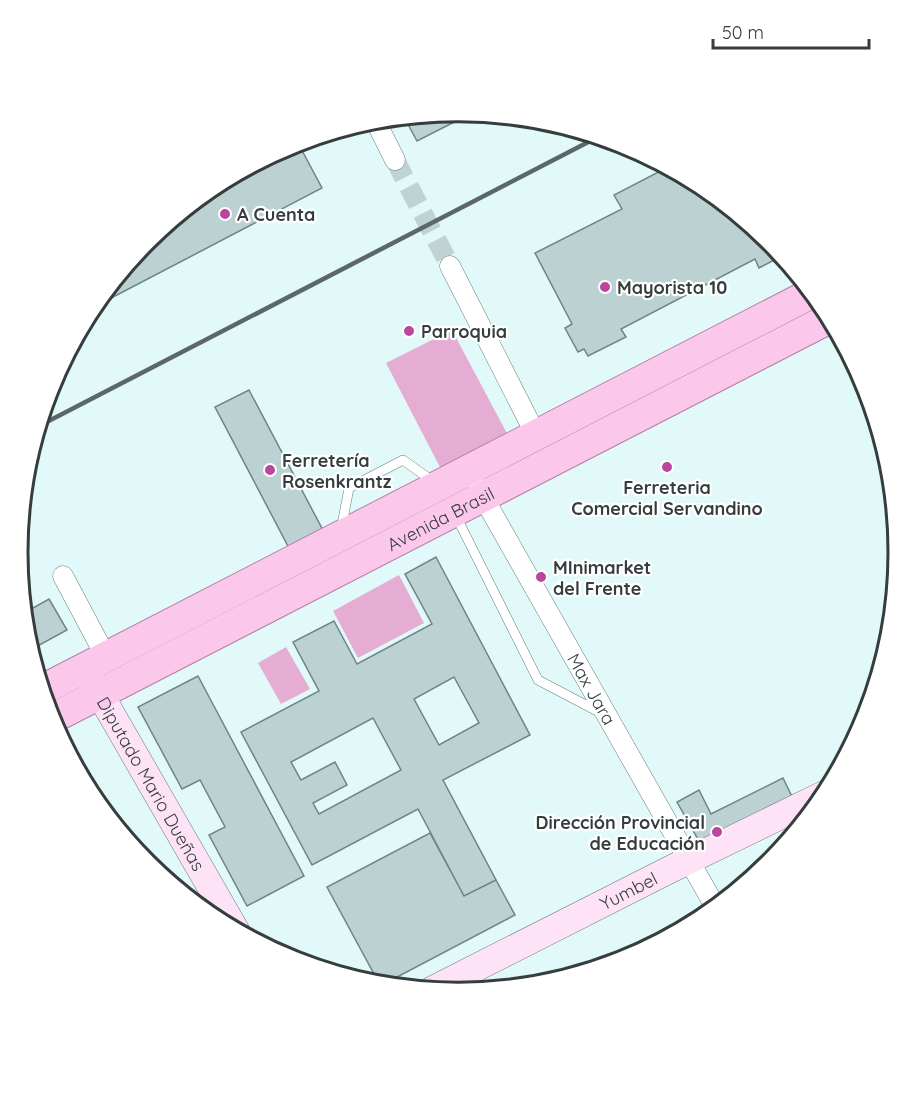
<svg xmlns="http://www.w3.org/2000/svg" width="917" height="1105" font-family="Quicksand,sans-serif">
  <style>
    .green { fill: #e6add4 }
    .building { fill: #bcd1d2; stroke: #708485; stroke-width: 1.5; fill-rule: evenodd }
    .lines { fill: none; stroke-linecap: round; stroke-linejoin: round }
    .street-tunnel { stroke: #bfd3d4; stroke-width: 20; stroke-dasharray: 20 10; stroke-linecap: butt }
    .lane-casing { stroke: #6b7f80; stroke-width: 10 }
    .street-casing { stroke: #6b7f80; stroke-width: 21 }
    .secondary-casing { stroke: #6b7f80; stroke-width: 28 }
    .primary-casing { stroke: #b47fa6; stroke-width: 32 }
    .lane { stroke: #fff; stroke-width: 9 }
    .street { stroke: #fff; stroke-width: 20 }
    .secondary { stroke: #fde3f5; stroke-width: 27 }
    .primary { stroke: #fbc8eb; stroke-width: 30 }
    .rail { stroke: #5c6868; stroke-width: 4.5 }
    .poi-dot { fill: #bc469e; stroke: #fff; stroke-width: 2 }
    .labels { text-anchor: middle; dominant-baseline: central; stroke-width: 4.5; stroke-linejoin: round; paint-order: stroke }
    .poi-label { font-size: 18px; font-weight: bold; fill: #353d3e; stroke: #fff; text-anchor: start }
    .street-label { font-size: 18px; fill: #353d3e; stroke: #fff }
    .rim { fill: none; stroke: #353d3e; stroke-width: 3 }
  </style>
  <rect width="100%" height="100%" fill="#e2f9f9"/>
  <!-- green -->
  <path class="green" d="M452,330l59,111 -67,34 -58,-112z
    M399,575l25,48 -66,35 -25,-47z
    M286,647l24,42 -29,15 -23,-41z"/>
  <!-- building -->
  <path class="building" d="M459,112l13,1 -55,28 -13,-24z
    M298,143l24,45 -230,120 55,-67 67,-55 76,-41z
    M668,167l36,19 66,55 12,15 -23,12 -4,-9 -134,70 5,8 -38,19 -4,-7 -6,3 -13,-24 7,-4 -37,-71 87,-44 -8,-14z
    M249,390l76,144 -35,16 -75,-143z
    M436,557l94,178 -87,45 53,100 -32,16 -46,-87 -106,56 -71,-133 78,-41 -26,-49 41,-21 23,43 75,-40 -27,-50zM454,677l25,46 -40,22 -25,-46zM373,718l28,52 -82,44 -6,-11 34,-18 -12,-23 -34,18 -10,-18z
    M49,599l18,31 -33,18 -8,-15 -2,-20z
    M198,676l106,200 -57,30 -38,-71 16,-8 -25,-47 -18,9 -44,-82z
    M783,778l13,27 -92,45 -27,-48 22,-12 12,24z
    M430,833l34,63 32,-16 19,35 -133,70h-2l-53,-98z
    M208,906l5,13 -11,-10z"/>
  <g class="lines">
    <!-- street-tunnel -->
    <path class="street-tunnel" d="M395,160l55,106"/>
    <!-- lane casing -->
    <g class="lane-casing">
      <path id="lane" d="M455,514l83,166 63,33
        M341,530l8,-42 54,-28 31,22"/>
    </g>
    <!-- street casing -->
    <g class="street-casing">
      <g id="street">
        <path d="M375,120l20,40"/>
        <path d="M450,266l86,169"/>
        <path id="s1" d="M478,488l238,420"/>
        <path d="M63,576l43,81"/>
      </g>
    </g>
    <!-- secondary casing -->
    <g class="secondary-casing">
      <g id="secondary">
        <path id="s2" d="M90,677l146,254"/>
        <path id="s3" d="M432,990l237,-120 158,-77"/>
      </g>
    </g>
    <!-- primary casing -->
    <g class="primary-casing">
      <g id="primary">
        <path d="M42,690l770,-397"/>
        <path id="s4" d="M51,719l779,-401"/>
      </g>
    </g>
    <!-- lane -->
    <use href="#lane" class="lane"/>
    <!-- street -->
    <use href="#street" class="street"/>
    <!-- secondary -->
    <use href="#secondary" class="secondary"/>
    <!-- primary -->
    <use href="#primary" class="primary"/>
    <!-- rail -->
    <path class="rail" d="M39,426l559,-289"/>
  </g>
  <!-- markers -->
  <g class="poi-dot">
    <circle cx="225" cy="214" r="6"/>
    <circle cx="605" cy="287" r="6"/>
    <circle cx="409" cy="331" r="6"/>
    <circle cx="667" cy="467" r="6"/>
    <circle cx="270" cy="470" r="6"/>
    <circle cx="541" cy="577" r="6"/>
    <circle cx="717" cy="832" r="6"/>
  </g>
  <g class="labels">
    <!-- poi labels -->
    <g class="poi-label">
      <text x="237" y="214">A Cuenta</text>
      <text x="617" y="287">Mayorista 10</text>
      <text x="421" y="331">Parroquia</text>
      <text x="282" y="460">Ferretería<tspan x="282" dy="21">Rosenkrantz</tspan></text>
      <text x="667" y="487" text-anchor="middle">Ferreteria<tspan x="667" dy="21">Comercial Servandino</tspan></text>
      <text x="553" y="567">MInimarket<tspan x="553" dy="21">del Frente</tspan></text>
      <text x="705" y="822" text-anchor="end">Dirección Provincial<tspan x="705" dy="21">de Educación</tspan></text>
    </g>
    <!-- street labels -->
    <g class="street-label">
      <text stroke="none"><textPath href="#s4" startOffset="438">Avenida Brasil</textPath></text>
      <text stroke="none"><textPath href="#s1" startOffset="231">Max Jara</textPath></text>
      <text stroke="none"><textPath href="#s2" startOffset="123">Diputado Mario Dueñas</textPath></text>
      <text stroke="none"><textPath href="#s3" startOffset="220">Yumbel</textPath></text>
    </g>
  </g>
  <!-- crop -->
  <path d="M0 0H917V1105H0ZM28 552a430 430 0 1 1 860 0a430 430 0 1 1-860 0Z" fill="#fff" fill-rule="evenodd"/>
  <path class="rim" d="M28 552a430 430 0 1 1 860 0a430 430 0 1 1-860 0Z"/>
  <!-- scale -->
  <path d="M713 39v9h156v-9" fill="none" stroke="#353d3e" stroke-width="3"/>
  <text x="722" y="39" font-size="18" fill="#353d3e" stroke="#ffffff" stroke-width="4.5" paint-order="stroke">50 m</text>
</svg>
